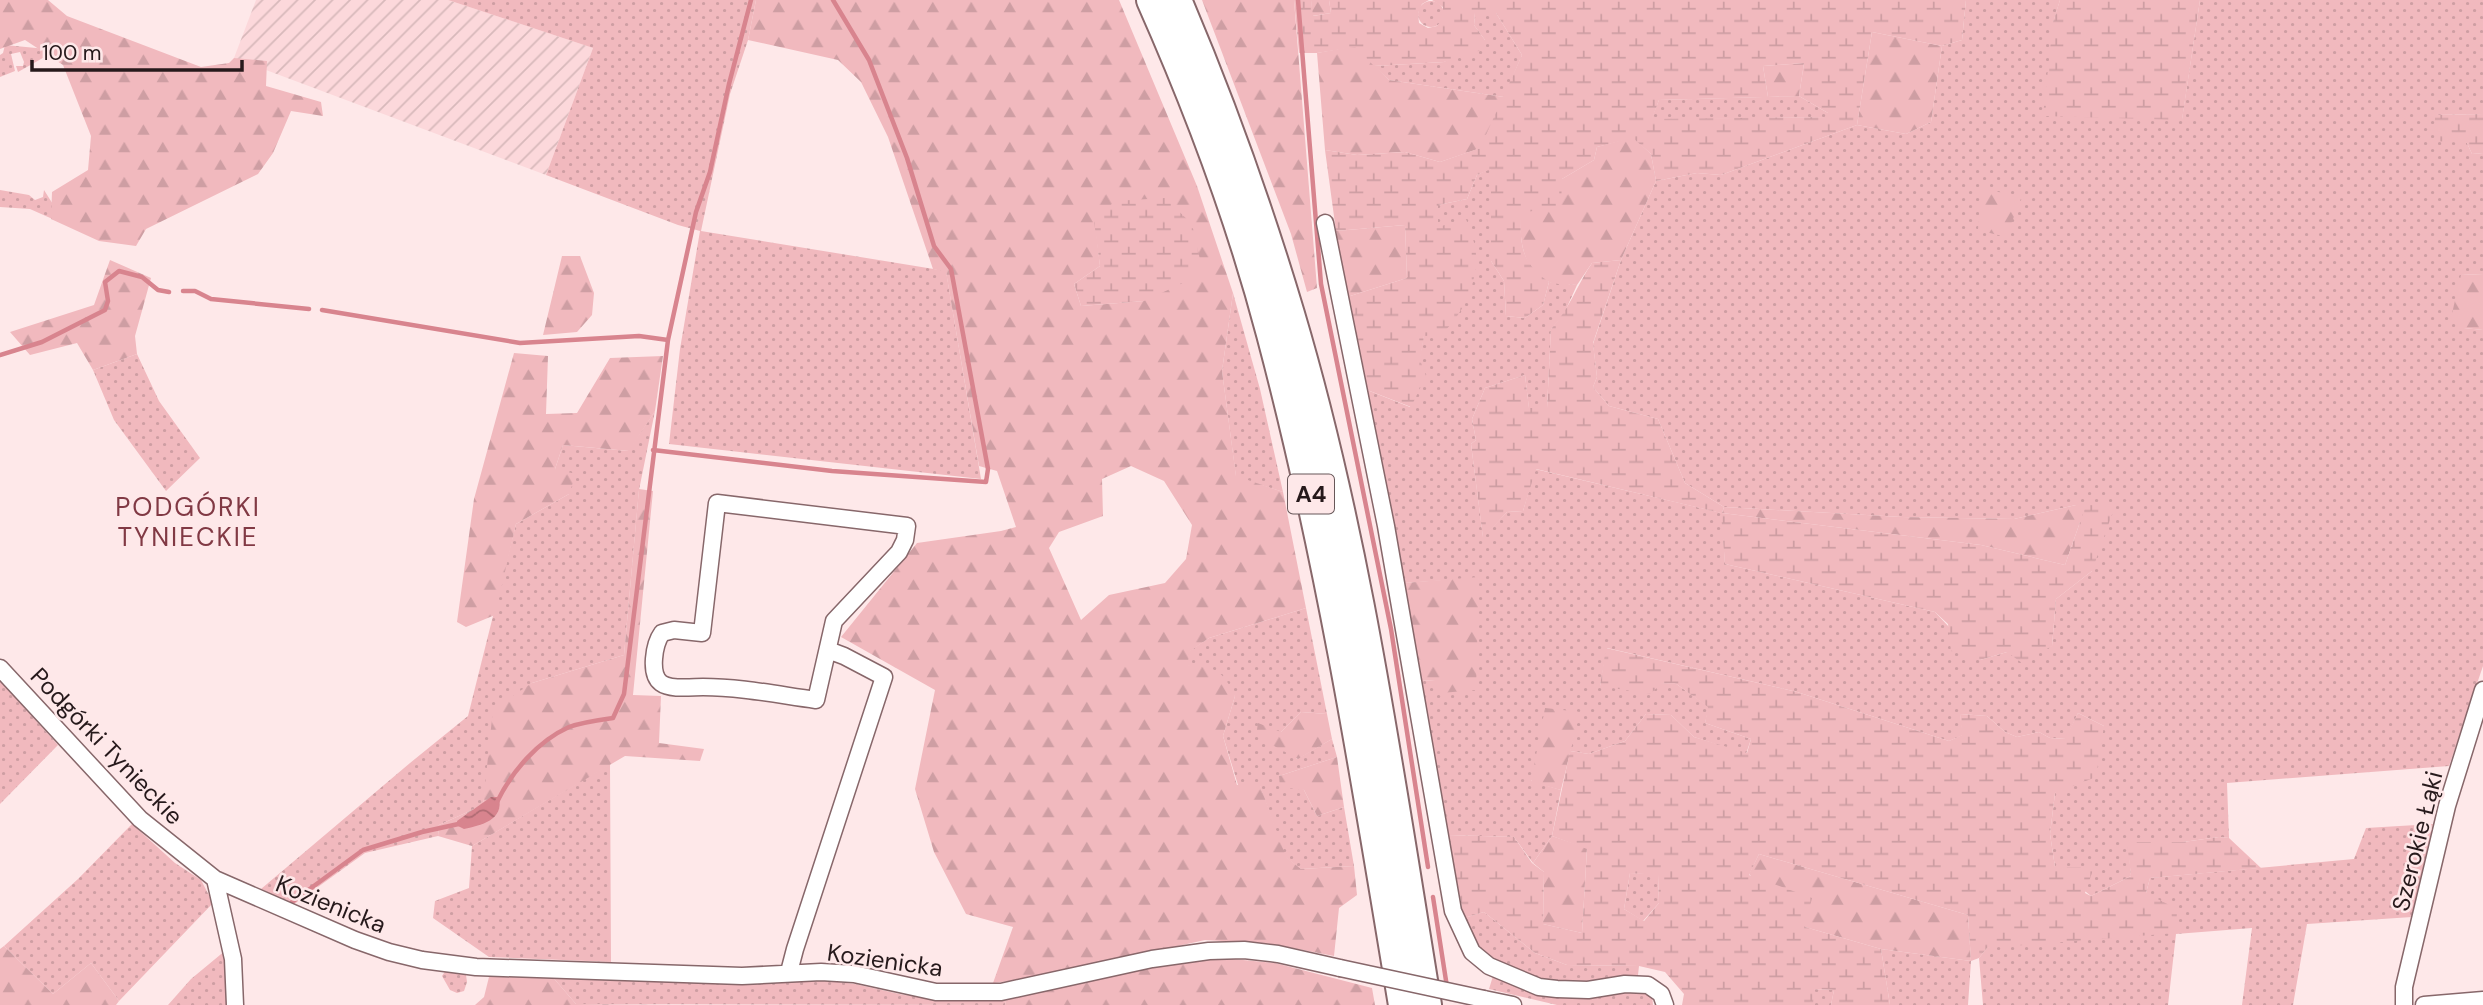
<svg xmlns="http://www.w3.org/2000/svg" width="2483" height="1005" font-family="'DM Sans',sans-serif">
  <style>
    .industrial { fill: url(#industrial-furrows) }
    .grass { fill: url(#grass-dots) }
    .forest { fill: url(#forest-firs); fill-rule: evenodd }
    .wetland { fill: url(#wetland-marsh); fill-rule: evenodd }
    .water { fill: url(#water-waves) }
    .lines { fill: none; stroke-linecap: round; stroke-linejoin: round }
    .stream { stroke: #d8848e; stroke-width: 4.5 }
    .street-casing { stroke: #87676a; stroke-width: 19 }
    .highway-casing { stroke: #87676a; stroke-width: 32 }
    .street { stroke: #fff; stroke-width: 16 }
    .highway { stroke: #fff; stroke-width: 28 }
    .street-bridge-casing { stroke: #87676a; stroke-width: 19; stroke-linecap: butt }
    .street-bridge { stroke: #fff; stroke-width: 16 }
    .labels { text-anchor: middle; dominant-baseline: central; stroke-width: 5; stroke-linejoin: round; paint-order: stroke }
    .shield { fill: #fee8e9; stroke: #675759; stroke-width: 2 }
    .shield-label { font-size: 23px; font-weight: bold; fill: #26191b }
    .street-label { font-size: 24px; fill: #26191b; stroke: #fee8e9 }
    .neighbourhood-label { font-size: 26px; letter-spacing: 2px; fill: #813944; stroke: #fee8e9 }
  </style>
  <defs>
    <pattern id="industrial-furrows" width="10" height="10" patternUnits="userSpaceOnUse" patternTransform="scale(1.75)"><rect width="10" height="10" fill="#fcd8db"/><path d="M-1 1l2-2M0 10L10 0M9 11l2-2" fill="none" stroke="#d8b9bb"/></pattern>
    <pattern id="grass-dots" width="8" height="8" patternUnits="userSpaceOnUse" patternTransform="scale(1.75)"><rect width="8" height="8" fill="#f1b9be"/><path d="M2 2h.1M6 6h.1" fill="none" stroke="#ce9ea3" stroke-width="1.8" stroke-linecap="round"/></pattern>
    <pattern id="forest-firs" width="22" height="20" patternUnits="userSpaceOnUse" patternTransform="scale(1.75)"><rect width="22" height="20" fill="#f1b9be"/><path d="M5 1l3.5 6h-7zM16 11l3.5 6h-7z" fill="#ce9ea3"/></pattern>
    <pattern id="wetland-marsh" width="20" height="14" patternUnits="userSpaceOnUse" patternTransform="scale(1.75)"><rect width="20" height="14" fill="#f1b9be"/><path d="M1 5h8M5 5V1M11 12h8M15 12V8" fill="none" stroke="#ce9ea3"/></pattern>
    <pattern id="water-waves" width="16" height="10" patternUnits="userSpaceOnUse" patternTransform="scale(1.75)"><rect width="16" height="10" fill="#d8848e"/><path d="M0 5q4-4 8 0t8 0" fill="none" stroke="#af6b73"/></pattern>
  </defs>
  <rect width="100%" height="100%" fill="#fee8e9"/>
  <!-- industrial -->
  <path class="industrial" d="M256,0h192l145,48 -47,127 -312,-117z"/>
  <!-- grass -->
  <path class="grass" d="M448,0h308l-8,40 -18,54 -29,137 245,40 35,208 -312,-35 11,-95 20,-118 -22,-6 -132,-50 47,-127z
    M1966,0h94l-7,23 129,96 18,-119h283v114l-48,1 32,28 5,11 11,-1v121l-22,1 3,53 19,2v336l-34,100 -222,17 2,55 -10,-1 -36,5h-55l3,34 -40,20 -36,-29 -5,-33 5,-41 49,-67 -26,-13 -12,26 -16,-1 -11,-6 -22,5 -12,-5 -18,-16 -27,-2 3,21 -14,6 -152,-49 -190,-44 -7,38 75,-3 34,24 -4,16 46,16 -5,15 -52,-17 -23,-22 -25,-1 -21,27 -36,13 -19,-3 9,-39 -48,69 30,9 -9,46 -19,27 -19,-26 -66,-2 -27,-155 14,1 44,-103 -75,5 -42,-195 48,19c13,-66 28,-135 28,-202l29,-6 10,-24 14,-7v93l13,20 2,35 19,2 18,-13 6,-23 28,3 -14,31 -12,13 -4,79 -18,1 -4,-34 -40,13 -13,31 4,21 -5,4 12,93 24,-25 16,-1 12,-42 187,44 3,51 210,48 45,48 27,-8 45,-6 4,-47 36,-28 -16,-66 -62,14 -112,-2 -178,-10 -39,-24 -27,-64 -49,-13 -16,-19 4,-10 -4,-33 28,-84 35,-79 41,-8 24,2 136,-50 49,9 25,-12 11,-76 20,-6z
    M1418 14a13 13 0 1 1 26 0a13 13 0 1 1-26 0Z
    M1475,13h21l26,42 -18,42 -115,-17 -15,-14 70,-4 41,-22 -11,-15z
    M5,45l52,5 -39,22 -2,-6h7l1,-4 -4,-10 -9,2 4,17 -15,6v-22l3,-2z
    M1799,96l29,17v4l-177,3 8,-20z
    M0,190l29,5 6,5 8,-3 1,-7 22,35 -36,-16 -30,-2z
    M1233,293l27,96 23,103 -47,-15 -14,-106z
    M137,354l22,47 41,57 -34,33 -52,-71 -21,-50z
    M655,411l-16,79 -15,165 -92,28 -43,83 -6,39 -44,20 -1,11 -73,17 -72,52 -32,-16 149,-126 58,-47 48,-192 53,-30 -14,-25 8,-24 65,6z
    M1306,608l21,106 -26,-2 -20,20 16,27 35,-20 5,18 -58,19 25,14 13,26 27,-9 10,59 -53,3 -16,-12 -25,-71 -22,-1 -15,-49 12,-40 -47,-31v-13l21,-14z
    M0,681l58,64 -58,59z
    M610,764l1,198 -122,-5 -56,-39 2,-17 34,-13 3,-42z
    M132,824l43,39 26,17 12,23 -94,98 -28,-38 -38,31 -49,-48 74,-67z
    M2433,824l-21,93 -105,7 -14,81h-51l10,-77 -76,6 -8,71h-185l-4,-47 8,-10 159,-55 4,-15 204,-19 12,-31z
    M1630,873l28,1 1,29 -16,18 -19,-12z
    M1484,912l51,41 32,12 72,1 -1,9c-53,8 -126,19 -164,-31 -5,-7 -7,-18 -10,-26z
    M1881,949l90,12 -3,44h-78z
    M226,950l4,55h-62l23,-26z
    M446,970l20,5 1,7 -3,9 -7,2 -7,-3 -8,-14z
    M550,974l263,5 42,5 49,11 64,5 39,-3 -2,8 -429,-1z
    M1493,976l32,11h112l15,8 1,10h-96l-68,-16z
    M1813,989l21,1 -3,15h-18z"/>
  <!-- forest -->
  <path class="forest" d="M0,0h48l19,16 134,51 28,-4 5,-5 33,3 -1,25 55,16 2,14 -32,-5 -18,42 -15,21 -112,55 -10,17 -37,-5 -48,-22 1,-27 36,-22 3,-34 -28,-71 -38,-25 -25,9z
    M756,0h363l78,186 36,107 -11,78 14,105 47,16 23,116 -97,30 -20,14 -1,13c27,2 35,5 47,31l-12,40 14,49h23l26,72 15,12 53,-3 3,29 -18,13 -5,48 -62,-12 -67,-4 -171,38 -41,5 20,-56 -47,-13 -32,-62 -19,-63 20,-99 -94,-53 76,-94 84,-12 15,-4 -19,-56 -18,-5 -33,-194 -13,-3 -45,-132 -27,-55 -23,-22 -90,-20zM1095,221l49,80 -63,5 -7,-22 26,-18zM1131,466l33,15 28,44 -6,34 -21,24 -56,12 -28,25 -32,-72 10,-16 44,-16 -1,-37z
    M1202,0h92l23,288 -10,4 -16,-58z
    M1311,0h18l2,13 -19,3z
    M1872,32l70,14 -11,76 -25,12 -49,-9z
    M1355,46l34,34 115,17 -23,51 -41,14 -35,-10 -48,3 -32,-5 -8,-97z
    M1804,63l-5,33 -31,1 -5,-31z
    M1633,137l18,17 5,27 -35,79 -29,3 -15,22c-9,-1 -21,0 -28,-3 -28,-12 -29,-44 -29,-70l42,-33 32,-19 3,-13z
    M1981,189l41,7 -16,41 -28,-7z
    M1405,225l2,53 -60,19 -11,-66z
    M562,256h18l14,37 -2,22 -15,17 -34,3z
    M110,260l41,18 -16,58 2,18 -44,16 -16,-27 -47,12 -20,-23 84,-27z
    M2483,274v56l-19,-2 -14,-6 11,-47z
    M514,353l34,3 -2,58 31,-1 33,-55 53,-2 -8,55 -26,40 -66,-6 -8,24 21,5 -7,20 -53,30 -21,91 -29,12 -9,-5 17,-123z
    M639,489l14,2 -20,204 28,1 -2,47 45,6 -4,12 -75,-5 -153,90 -34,-10 1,-11 44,-20 10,-96 39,-26 92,-28z
    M2076,505h10l-21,60 -84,-20 -259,-32 2,-6 178,10 112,2z
    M1479,577l-3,113 -35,3 -6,-12 -14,-1 -17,-97z
    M1545,708l35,4 -19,78 -30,-8z
    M1301,712l26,2 5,25 -34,20 -42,-23 2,-13 23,9z
    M1337,757l7,50 -27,9 -13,-26 -24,-3 -1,-11z
    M1552,836l35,12 -5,85 -39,-9 1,-52 -11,-9z
    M1759,854l209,61 3,46 -90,-12 -76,-22 -56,-53z
    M4,946l49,48 38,-31 28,38 -3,4h-116v-56z
    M1222,958l53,5 97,25 3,17h-370l2,-8 158,-34z
    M490,973l60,1 26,30 96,1h-197l9,-8z"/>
  <!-- wetland -->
  <path class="wetland" d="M1294,0h17l2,16 18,-3 -2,-13h100l-7,4 -4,9 1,10 9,5 9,-2 6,-8v-11l-11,-7h534l-4,40 -20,6 -70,-14 -15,93 -136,50 -24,-2 -41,8 -5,-27 -18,-16 -36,9 -3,13 -32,19 -1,27 -40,7c-1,32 0,50 28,69l-6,23 -18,13 -19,-2 -2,-35 -13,-20v-92l-14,6 -10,24 -29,6v22l28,-8c4,11 10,25 10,37 0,33 -13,57 -35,79l-17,1 -4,24 6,16 -15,31 -49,-19 -15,-91 60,-19 -2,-53 -69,6 -11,-81 32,5 48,-3 35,10 40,-14 42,-93 -26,-42h-21l-1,12 11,15v9l-41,13 -70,4 -19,-19 -38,6h-18zM1804,63l-5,33 29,17v4l-176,2 7,-19 109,-3 -5,-31z
    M2060,0h140l-18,120 -139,-4 10,-94z
    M2483,114v39l-11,1 -5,-11 -32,-2v-26z
    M1165,198l27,26 9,40 -18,19 -39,18 -63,5 -7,-22 26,-18 -6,-45 21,-20z
    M1621,260l-28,83 4,34 -4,10 16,19 49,13 27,64 39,24 -2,6 259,32 84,20 21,-60 29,1 -23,65 -36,28 -4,47 -30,17 -15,-11 -27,8 -29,-9 -3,-27 -13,-12 -210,-48 -4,-51 -185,-44 -13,42 -16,1 -24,26 -12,-94 5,-4 -4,-21 13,-31 40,-13 4,33h18l4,-79c18,-19 26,-44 41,-66z
    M1606,648l191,44 152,49 13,-6 -2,-21 27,2 18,16 12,5 22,-5 11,6 15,1 13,-26 26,13 -8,51 -41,16 -5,41 5,33h39l-9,26 6,3 40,-20 -4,-34h56l36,-5 10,1 32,30 -111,10 -4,15 31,16 -1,24 -189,15 -8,10 -8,3 -3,-46 -209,-61 -10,21 63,23 -7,29 76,22 9,56h-59l3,-15 -20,-1 -1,16h-131l2,-11 -19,-22 -26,-6 -72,-1 -32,-12 -51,-41 -20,6 -16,-83 66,2 18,26 12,9 -1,52 39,9 5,-84 -35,-13 18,-85 19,3 36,-13 21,-27 25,1 23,22 53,16 4,-14 -46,-16 3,-16 -33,-24 -14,1 -11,10 -50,-8zM1630,873l28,2 1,28 -15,18 -20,-12z"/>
  <!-- water -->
  <path class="water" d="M491,797h8c5,23 -17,28 -35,32l-6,-3 -1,-5z"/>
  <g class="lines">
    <!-- stream -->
    <path class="stream" d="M1298,0l23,284 70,345 37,238
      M183,291h12l16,8 98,10
      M322,310l198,33 119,-7 29,4
      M0,355l42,-13 63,-32 3,-9 -3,-19 14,-11 23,6 16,13 11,2
      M653,450l179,21 154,11 2,-13 -37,-200 -17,-23 -27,-88 -38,-98 -36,-60
      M497,802c15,-31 41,-61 72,-75 14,-5 30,-7 44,-9l11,-24 44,-354 28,-128 14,-40 19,-88 22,-84
      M1433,897l14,90
      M292,902l71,-52 59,-18 41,-9"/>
    <!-- street casing -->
    <g class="street-casing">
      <path id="street" d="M1325,223l61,303 67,385 19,41 17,14 50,21 18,2 31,1 37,-6 23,1 13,9 4,11
        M717,503l190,23 -2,14 -6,12 -65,69 -18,79c-37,-5 -75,-13 -113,-13 -11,0 -33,3 -42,-4 -12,-9 -7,-39 1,-50l12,-3 28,3z
        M0,668l140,151 75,60 140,61 34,12 33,8 54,7 266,9 79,-4 33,2 82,18h65l151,-33 57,-8 35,-1 34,4 62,14
        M215,879l18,80 2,46
        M789,972l6,-23 89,-272 -40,-21 -16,-6
        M1484,999l29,6
        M2404,1005v-18l43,-181 36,-116
        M2424,1005l59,-5"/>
    </g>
    <!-- highway casing -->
    <g class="highway-casing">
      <path id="highway" d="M1151,0c48,108 90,220 120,334 59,221 95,446 132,671
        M1177,0c44,103 81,207 113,314 67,225 99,460 137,691"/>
    </g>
    <!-- street -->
    <use href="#street" class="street"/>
    <!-- highway -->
    <use href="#highway" class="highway"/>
    <!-- street-bridge casing -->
    <g class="street-bridge-casing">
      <path id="street-bridge" d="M1340,968l144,31"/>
    </g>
    <!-- street-bridge -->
    <use href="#street-bridge" class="street-bridge"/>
  </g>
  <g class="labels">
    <!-- shield labels -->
    <rect class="shield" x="1288" y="474.5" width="46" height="39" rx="5"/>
    <g class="shield-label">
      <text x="1311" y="494">A4</text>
    </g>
    <!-- street labels -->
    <g class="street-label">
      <text transform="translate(107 746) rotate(46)">Podgórki Tynieckie</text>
      <text transform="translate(2417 841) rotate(-76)">Szerokie Łąki</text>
      <text transform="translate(331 904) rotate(22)">Kozienicka</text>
      <text transform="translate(885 960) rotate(8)">Kozienicka</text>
    </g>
    <!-- neighbourhood labels -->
    <g class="neighbourhood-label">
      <text x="188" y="507">PODGÓRKI<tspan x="188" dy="30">TYNIECKIE</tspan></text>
    </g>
  </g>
  <!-- scale -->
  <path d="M32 60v10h210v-10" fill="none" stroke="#26191b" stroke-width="3.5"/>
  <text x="42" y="60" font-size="21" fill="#26191b" stroke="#fee8e9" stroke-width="5" paint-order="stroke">100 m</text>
</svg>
